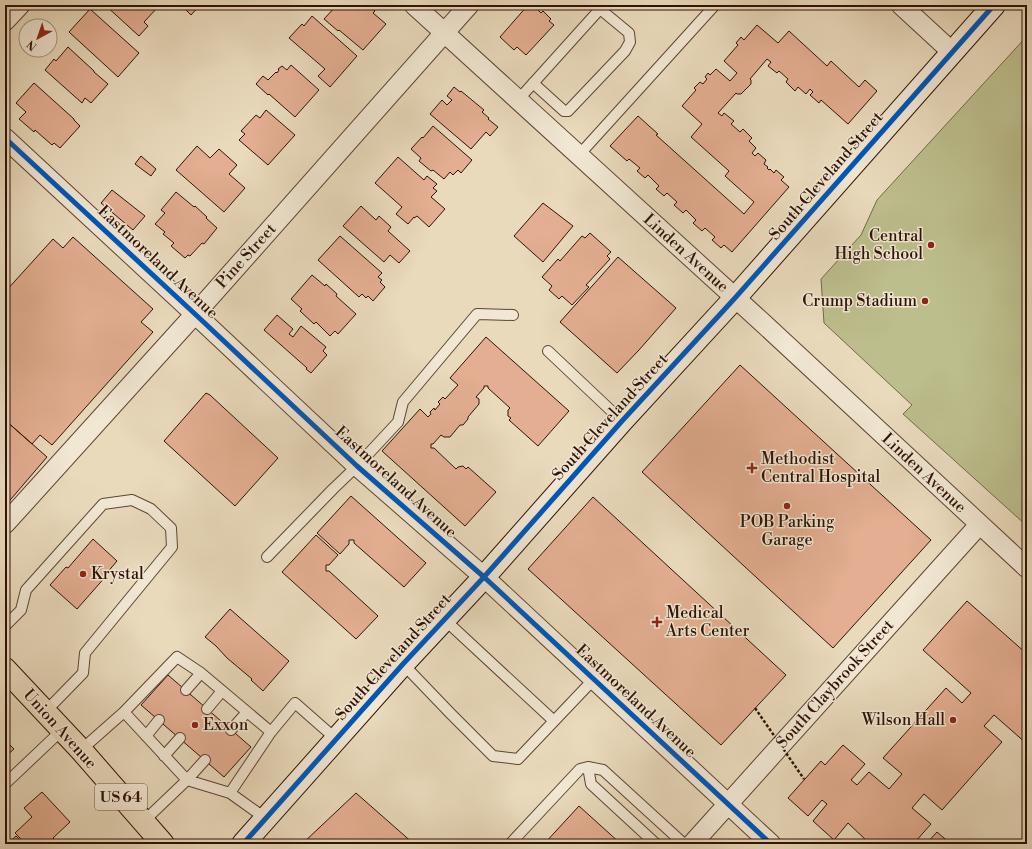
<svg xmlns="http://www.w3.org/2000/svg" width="1032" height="849" font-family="'Libre Bodoni',serif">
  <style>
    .green { fill: #bcbe8c; stroke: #756849 }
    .building { fill: #e3ae91; stroke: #2e1206 }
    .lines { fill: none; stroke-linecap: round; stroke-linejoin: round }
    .service-casing { stroke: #5d4434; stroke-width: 12 }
    .minor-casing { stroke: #5d4434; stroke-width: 21 }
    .secondary-casing { stroke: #2e1206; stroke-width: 24 }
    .primary-casing { stroke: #2e1206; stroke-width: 24 }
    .service { stroke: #f1e7d3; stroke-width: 10 }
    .minor { stroke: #f1e7d3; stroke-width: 19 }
    .secondary { stroke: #f1e7d3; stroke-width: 22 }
    .primary { stroke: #e9dabc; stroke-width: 22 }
    .path-bridge { stroke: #2e1206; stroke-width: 2.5; stroke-dasharray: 3 2; stroke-linecap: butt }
    .cycleway-casing { stroke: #f1e7d3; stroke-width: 8 }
    .cycleway { stroke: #0057b8; stroke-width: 5 }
    .poi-dot { fill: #8f2418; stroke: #f1e7d3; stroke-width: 1.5 }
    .labels { text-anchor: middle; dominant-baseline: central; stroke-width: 3; stroke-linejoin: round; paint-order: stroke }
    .shield { fill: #f1e7d3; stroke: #685244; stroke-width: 1 }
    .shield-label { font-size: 15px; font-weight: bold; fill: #2e1206 }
    .street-label { font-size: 16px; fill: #2e1206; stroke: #f1e7d3 }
    .poi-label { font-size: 16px; fill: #2e1206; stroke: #f1e7d3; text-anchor: start }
  </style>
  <rect width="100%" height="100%" fill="#e9dabc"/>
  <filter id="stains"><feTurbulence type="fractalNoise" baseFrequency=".005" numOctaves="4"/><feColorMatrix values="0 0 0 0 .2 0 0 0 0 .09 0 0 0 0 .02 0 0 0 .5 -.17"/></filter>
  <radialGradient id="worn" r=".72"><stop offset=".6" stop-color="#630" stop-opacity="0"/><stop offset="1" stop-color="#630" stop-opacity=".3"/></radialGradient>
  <!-- green -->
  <path class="green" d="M1027,36v490l-124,-112 9,-9 -88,-82 -3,-44 40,-44 16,-35z"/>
  <!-- building -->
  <path class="building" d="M105,5h48l4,3 -13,14 4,4 -9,10z
    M181,5h19l-9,10 -7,-7v1l-3,-2 1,-1z
    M337,5h31l7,6 -2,2 13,11 -23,26 -24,-20 -1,1 -14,-12z
    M528,5h5l8,8 2,-2 8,8 -2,2 5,4 -28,30 -9,-8 -3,3 -14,-13z
    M90,9l49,44 -21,24 -49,-45z
    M312,16l45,40 -27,31 -12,-11 7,-7 -36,-31 13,-14 2,2z
    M757,25l21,18 11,-12 38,35 4,-5 28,26 6,-7 12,11 -29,33 -27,-24 -2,3 -9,-8 3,-3 -3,-3 -4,5 -8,-7 -3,4 -9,-9 2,-3 -9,-8 -2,2 -9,-7 3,-4 -4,-3 -17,20 1,1v4l-10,10h-4l-1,-1 -18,20 4,3 2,-3 10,8 -3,3 9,8 3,-3 9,9 -3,3 7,7 -4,5 3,3 3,-3 8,7 -2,4 4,3 -1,1 2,2 1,-1 4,4 2,-3 8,7 -3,3 8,7 -57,65 -8,-7 -3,3 -9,-8 3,-3 -10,-9 -3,3 -9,-8 3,-3 -10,-10 -3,3 -9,-8 3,-3 -10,-9 -3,3 -8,-7 3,-3 -11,-11 -3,3 -8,-7 3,-3 -11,-9 -2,2 -17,-15 28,-30 20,18 -2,1 88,79 10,-12 -29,-26 4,-5 -38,-34 11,-13 -20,-18 14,-16 -2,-2 6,-6 3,2 4,-5 -2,-2 3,-4 2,2 6,-6 14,12 7,-8 -13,-12 14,-16 -2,-2 5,-6 3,3z
    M68,47l26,24v1l14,12 -17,19 -6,-5 -3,5 -37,-33 9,-11 2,2z
    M291,65l28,25 -24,27 -26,-23 -1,1 -12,-11 7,-8 5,4 8,-8 1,1 2,-3 -1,-1 4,-3 5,4z
    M34,83l40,36v1l6,6 -20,22 -6,-5 -2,2 -17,-15 -1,2 -15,-13 7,-7 -10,-9z
    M454,87l6,5 1,-1 23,19 -2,2 7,6 -1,1 10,8 -8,9 -4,-4 -15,17 -41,-35 12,-14 5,5 5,-5 -5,-4z
    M266,110l29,25 -27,30 -29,-25 6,-6 -4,-3 15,-16 4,3z
    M433,126l39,34 -11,13 -3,-3 -5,5 -3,-3 -6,7 -11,-9 -2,1 -12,-10 2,-3 -10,-9 11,-12 1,1z
    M197,146l13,12 9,-9 18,16 -8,9 16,14 -21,24 -48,-42z
    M141,156l15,13 -5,7 -16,-12z
    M398,157l26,23 3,-4 10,8 -4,4 4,3 -6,6 14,12 -16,18 -12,-11 -3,2v-1l-6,7 -12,-10 6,-7 -27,-24z
    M112,190l33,26 -12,14 -32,-27z
    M176,192l18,15 1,-1 12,11 -1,1 11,10 -13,16 -2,-1 -12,13 -2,-1 -3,3 -14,-12 3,-3 -11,-9 2,-2 -10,-8 10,-11 -4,-3z
    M543,203l30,23 -30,36 -29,-26z
    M361,206l15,14 3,-4 12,11 -3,4 22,20 -11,12 -9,-8 -6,7 -41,-36z
    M590,233l21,19 -4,4 3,3 -24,26 3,2 -17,18 -10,-9 -3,3 -10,-9 3,-4 -10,-9 16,-18 2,2 22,-25 3,2z
    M340,236l42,37 -4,4 4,3 -2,2 5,5 -12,14 -5,-5 -2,2 -4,-4 -3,3 -41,-37z
    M73,237l80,72 -12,13 12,10 -101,113 -12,-10 -8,9 -27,-24v-128l48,-53 10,9z
    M618,257l58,51 -37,42 -22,23 -57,-51z
    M312,275l13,11 1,-2 11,10 -1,2 20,18 -18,20 -3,-3 -5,5 -14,-14 -2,2 -14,-13 2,-2 -11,-10z
    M277,315l16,14 -4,5 4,3 8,-11 25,21 -3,4 4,4 -16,18 -5,-4 1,-1 -43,-38z
    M486,337l83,74 -31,35 -29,-26 2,-2 -3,-2v-6l2,-2 -22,-20v-2h-4v2l-8,9 3,2v5l-11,13v2l-5,6h-3l-10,12h-6l-3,-2 -8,9h-2v4h3l22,21 2,-2 5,-1 3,3 2,-2 28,25 -31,34 -83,-75 38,-42 8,8 3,-3 -1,-2 4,-4 1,2 5,-6 -2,-2 5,-5 2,2 13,-14 -8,-7z
    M740,365l191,175 -98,108 -191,-176z
    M206,393l4,2 68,63 -43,48 -71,-65z
    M5,420l42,37 -42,49z
    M351,496l75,67 -22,24 -50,-44v-3h-5v4l-9,10 -23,-21z
    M593,497l193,178 -65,70 -193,-176z
    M316,535l22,20 -9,10h-3v6h3l49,45 -22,23 -74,-67z
    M93,539l24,22 -11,13 1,1 -30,34 -27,-24 16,-18 2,1z
    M967,601l60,53v90l-33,-29 -10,11 18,16 -60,68 -18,-16 -12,14 19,16 -15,17 4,3h-56l3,-3 -19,-18 -14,17 -21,-19 14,-17 -5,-4 -14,16 -20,-18 33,-37 4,4 18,-20 22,19 -14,16 6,5 12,-13 20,17 13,-15 -19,-16 63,-70 16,15 9,-10 -48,-43z
    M230,609l59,52 -26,30 -12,-11 1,-1 -25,-21 -11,-12 -11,-9z
    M168,675l83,72 -27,30 -83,-72z
    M5,740l9,9 -9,8z
    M42,792l28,30 -17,16 2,2 -4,4h-25l-11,-11 17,-16 -8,-9z
    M356,793l58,51h-112z
    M579,806l42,38h-77z
    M937,832l14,12h-25z
    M16,836l8,8h-17z"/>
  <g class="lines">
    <!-- service casing -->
    <g class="service-casing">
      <path id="service" d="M518,100l82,-91 29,24 1,9 -5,9 -57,60h-4l-31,-28
        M579,155l136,-150
        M548,351l74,70
        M267,557l66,-68 24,-23 41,-44 5,-20 74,-88 36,1
        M444,619l110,102
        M5,626l16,-16 5,-20 77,-86 29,-4 19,9 20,19 1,19 -87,106 -2,20 -38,39
        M403,664l48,50 42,42 25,3 76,-80
        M186,690l15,-17
        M207,709l15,-18
        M124,712l53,-55 24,16 70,59
        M231,730l16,-18
        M146,736l13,-16
        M81,750l43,-38 63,68 -44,42
        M164,756l16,-18
        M205,760l-18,20 43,13
        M588,767l3,17 65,60
        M5,784l57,-54
        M265,818l-35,-25 41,-61 24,-29 41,36
        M510,844l70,-75 8,-2 15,3 81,74"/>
    </g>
    <!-- minor casing -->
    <g class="minor-casing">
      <path id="minor" d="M414,5l350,319 263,244
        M901,5l51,47
        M5,21l15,-16
        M5,138l190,176 162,152 127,111 287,267
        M5,524l190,-210 274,-309
        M692,844l287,-319"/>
    </g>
    <!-- secondary casing -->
    <g class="secondary-casing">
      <path id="secondary" d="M243,844l160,-180 81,-87 138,-156 113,-123 259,-293"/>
    </g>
    <!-- primary casing -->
    <g class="primary-casing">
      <path id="primary" d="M5,669l76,81 82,94"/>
    </g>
    <!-- service -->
    <use href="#service" class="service"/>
    <!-- minor -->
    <use href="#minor" class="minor"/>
    <!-- secondary -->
    <use href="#secondary" class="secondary"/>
    <!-- primary -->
    <use href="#primary" class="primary"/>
    <!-- path-bridge -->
    <path class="path-bridge" d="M755,708l49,71"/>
    <!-- cycleway casing -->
    <g class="cycleway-casing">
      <path id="cycleway" d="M5,138l190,176 162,152 127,111 287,267
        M243,844l160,-180 81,-87 138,-156 113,-123 259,-293"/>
    </g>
    <!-- cycleway -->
    <use href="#cycleway" class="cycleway"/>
  </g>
  <!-- markers -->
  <g class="poi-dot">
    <circle cx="931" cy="245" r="4"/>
    <circle cx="925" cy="301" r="4"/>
    <path d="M750 462h4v4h4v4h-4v4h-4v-4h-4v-4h4z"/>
    <circle cx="787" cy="506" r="4"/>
    <circle cx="83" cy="574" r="4"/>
    <path d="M655 616h4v4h4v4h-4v4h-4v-4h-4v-4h4z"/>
    <circle cx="953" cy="720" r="4"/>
    <circle cx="195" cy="725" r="4"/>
  </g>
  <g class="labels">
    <!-- shield labels -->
    <rect class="shield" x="95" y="784" width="52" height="26" rx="3"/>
    <g class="shield-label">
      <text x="121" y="797">US 64</text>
    </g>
    <!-- street labels -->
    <g class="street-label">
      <text transform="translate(826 176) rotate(-49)">South Cleveland Street</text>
      <text transform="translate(686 253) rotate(42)">Linden Avenue</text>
      <text transform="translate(246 256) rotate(-48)">Pine Street</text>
      <text transform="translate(158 262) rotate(43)">Eastmoreland Avenue</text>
      <text transform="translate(610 417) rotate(-48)">South Cleveland Street</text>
      <text transform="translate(924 473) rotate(43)">Linden Avenue</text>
      <text transform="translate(396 482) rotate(42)">Eastmoreland Avenue</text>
      <text transform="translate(393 657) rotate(-48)">South Cleveland Street</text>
      <text transform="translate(835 684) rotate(-48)">South Claybrook Street</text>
      <text transform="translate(636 701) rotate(43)">Eastmoreland Avenue</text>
      <text transform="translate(60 729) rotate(48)">Union Avenue</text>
    </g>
    <!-- poi labels -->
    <g class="poi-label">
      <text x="923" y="236" text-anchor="end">Central<tspan x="923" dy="18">High School</tspan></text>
      <text x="917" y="301" text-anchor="end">Crump Stadium</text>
      <text x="761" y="459">Methodist<tspan x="761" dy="18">Central Hospital</tspan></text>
      <text x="787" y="522" text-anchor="middle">POB Parking<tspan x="787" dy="18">Garage</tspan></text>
      <text x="91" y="574">Krystal</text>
      <text x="666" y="613">Medical<tspan x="666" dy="18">Arts Center</tspan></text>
      <text x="945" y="720" text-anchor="end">Wilson Hall</text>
      <text x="203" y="725">Exxon</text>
    </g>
  </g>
  <!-- margin -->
  <rect width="1032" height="849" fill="none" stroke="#e9dabc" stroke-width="20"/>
  <rect x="6" y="6" width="1020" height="837" fill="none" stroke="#2e1206" stroke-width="2"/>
  <rect x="10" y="10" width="1012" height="829" fill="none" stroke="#2e1206"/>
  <!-- north arrow -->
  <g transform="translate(38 38) rotate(220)"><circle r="19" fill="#f1e7d3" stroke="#a39281"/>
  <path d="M0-3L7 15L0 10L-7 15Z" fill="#8f2418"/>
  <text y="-6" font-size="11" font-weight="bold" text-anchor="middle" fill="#2e1206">N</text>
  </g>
  <rect width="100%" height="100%" filter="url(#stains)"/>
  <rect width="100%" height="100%" fill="url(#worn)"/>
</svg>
